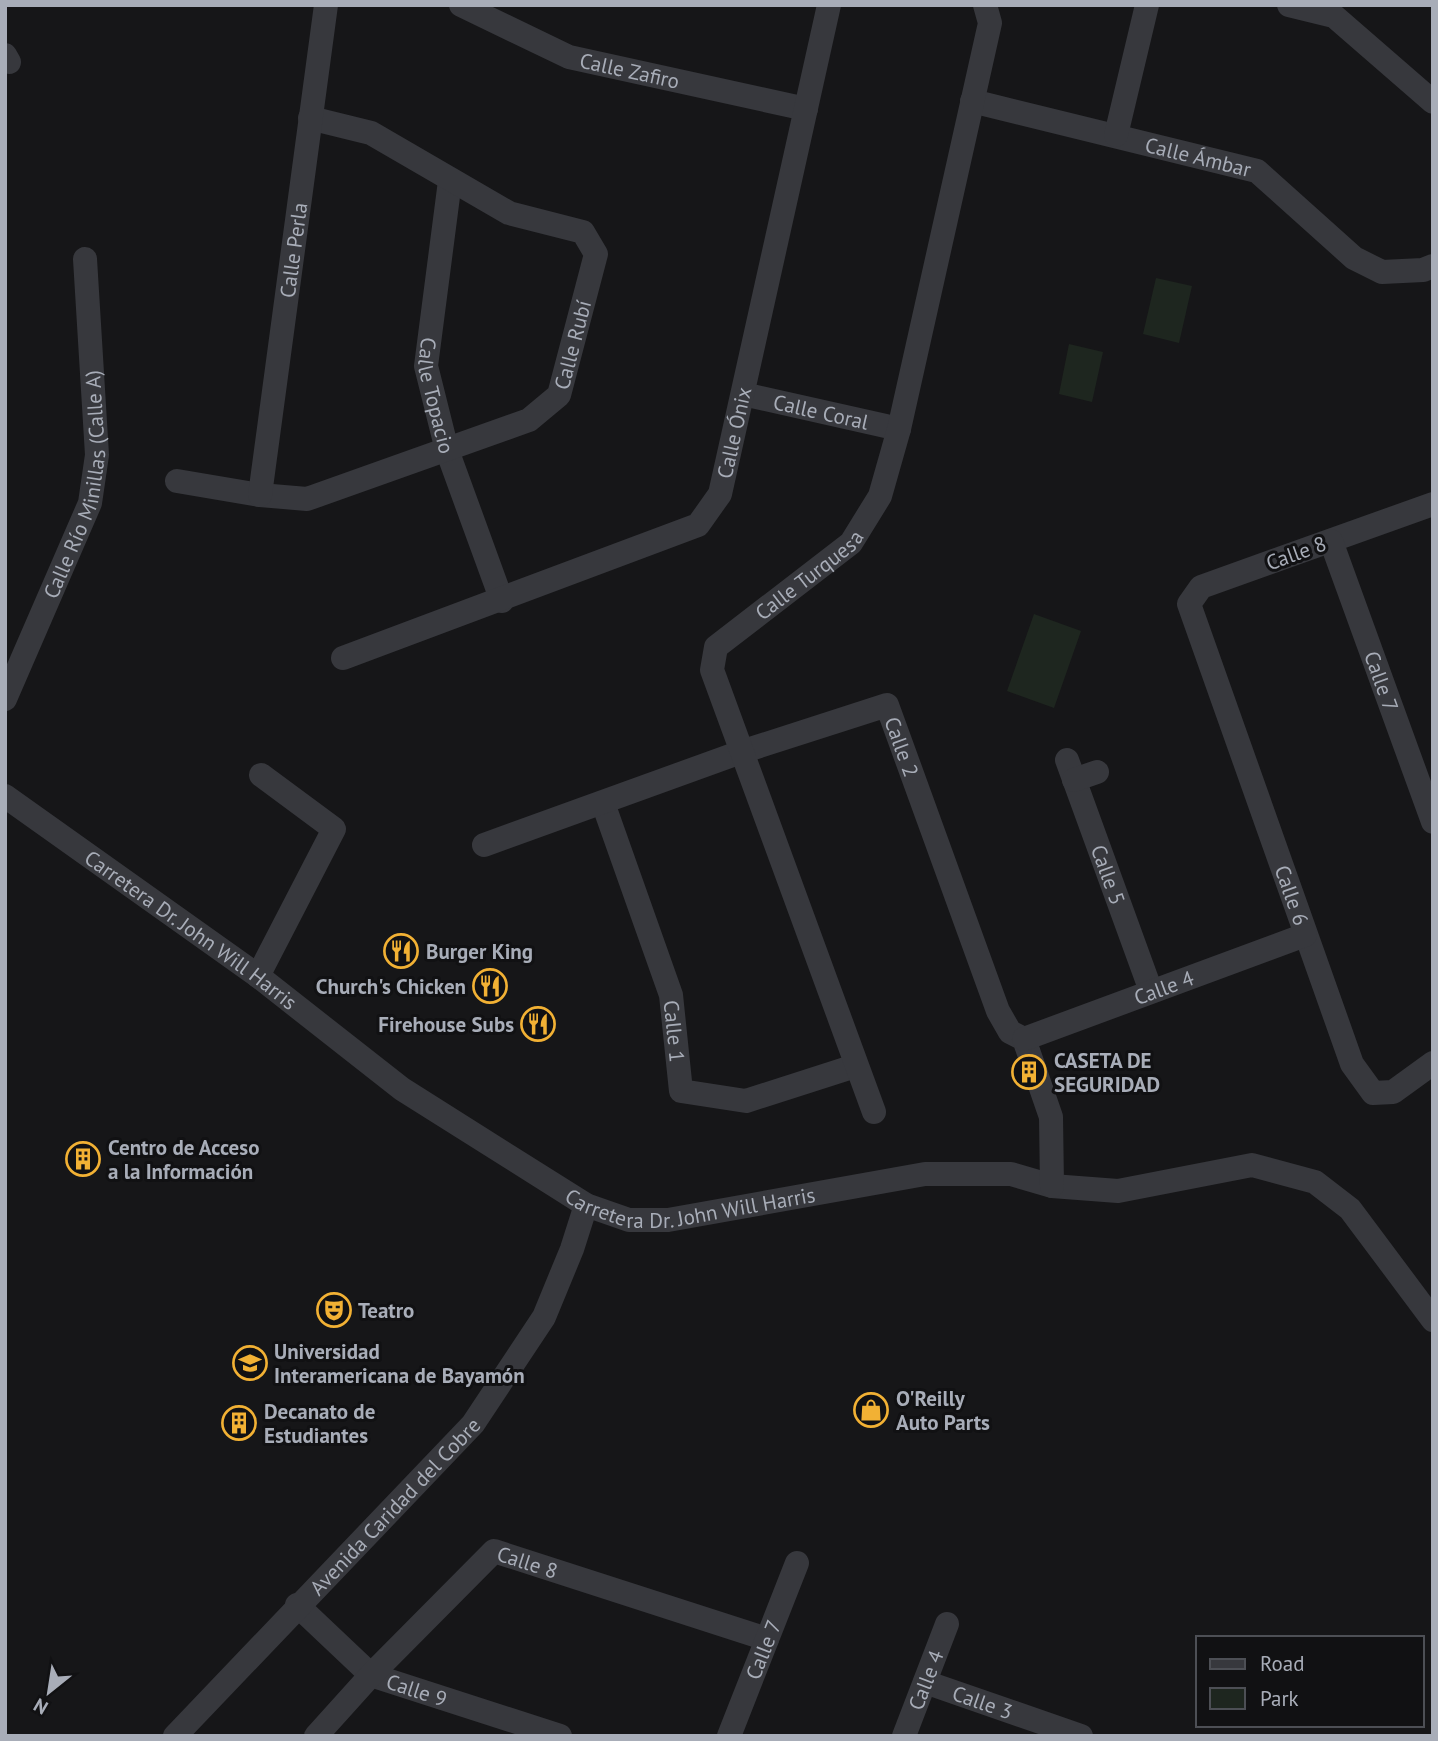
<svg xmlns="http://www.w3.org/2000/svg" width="1438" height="1741" font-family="'PT Sans',sans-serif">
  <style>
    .green { fill: #1e261f }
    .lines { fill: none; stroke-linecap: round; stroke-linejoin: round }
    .minor { stroke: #37383d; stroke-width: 24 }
    .labels { text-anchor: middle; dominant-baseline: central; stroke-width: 6; stroke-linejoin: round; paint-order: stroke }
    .street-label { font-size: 21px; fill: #a8adb8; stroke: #111113 }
    .poi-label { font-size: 21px; font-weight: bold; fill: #a8adb8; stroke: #111113; text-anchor: start }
  </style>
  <rect width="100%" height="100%" fill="#161618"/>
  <!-- green -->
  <path class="green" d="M1156,278l36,8 -13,57 -36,-9z
    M1069,344l34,8 -11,50 -33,-8z
    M1034,614l47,17 -27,77 -47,-17z"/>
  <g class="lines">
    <!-- minor -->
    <g class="minor">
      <path id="s1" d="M461,5l108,52 237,52"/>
      <path d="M1289,5l45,11 99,86"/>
      <path d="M5,55l4,7"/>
      <path id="s2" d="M972,101l285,70 97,87 28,14 41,-2 10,-4"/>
      <path d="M1116,135l31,-130"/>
      <path id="s3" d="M450,181l-24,185 21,84 55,151"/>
      <path id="s4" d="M743,394l156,35"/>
      <path id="s5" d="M177,481l83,14 47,4 222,-79 30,-25 37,-141 -13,-22 -74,-19 -138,-80 -61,-15"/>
      <path id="s6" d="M260,495l66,-490"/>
      <path id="s7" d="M1433,504l-232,83 -12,17 163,460 21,29 20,-1 40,-29"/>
      <path id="s8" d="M1331,541l102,281"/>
      <path id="s9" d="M343,658l355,-133 22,-31 109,-489"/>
      <path id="s10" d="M5,699l85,-196 7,-48 -12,-196"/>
      <path id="s11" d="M1067,760l84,231"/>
      <path d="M1074,780l23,-8"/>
      <path id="s12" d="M5,796l253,180 144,113 184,116 43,15h39l257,-46h86l41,12 66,5 134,-26 63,17 35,27 83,111"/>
      <path id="s13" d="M603,803l68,192 10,96 65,10 109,-35"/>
      <path id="s14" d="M484,845l257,-93 146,-47 111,306 12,21 14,7 27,78 1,69"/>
      <path d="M258,976l76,-147 -73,-54"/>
      <path id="s15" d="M1024,1039l281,-104"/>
      <path id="s16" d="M874,1112l-162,-442 4,-23 135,-104 29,-47 19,-67 91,-406 -5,-18"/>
      <path id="s17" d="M297,1605l74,70 189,61"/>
      <path id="s18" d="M925,1682l156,54"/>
      <path id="s19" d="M175,1736l298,-312 71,-107 28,-68 14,-44"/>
      <path id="s20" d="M316,1736l55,-61 123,-124 273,88"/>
      <path id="s21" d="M729,1736l68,-173"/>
      <path id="s22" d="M904,1736l43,-112"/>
    </g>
  </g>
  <!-- icons -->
  <defs>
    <g id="restaurant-ring" transform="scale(1.75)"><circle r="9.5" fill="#111113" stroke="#f2b134" stroke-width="1.5"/><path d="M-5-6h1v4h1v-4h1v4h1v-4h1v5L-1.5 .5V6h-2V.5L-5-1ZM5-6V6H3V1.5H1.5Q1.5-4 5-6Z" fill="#f2b134"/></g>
    <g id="building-ring" transform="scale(1.75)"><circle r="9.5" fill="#111113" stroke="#f2b134" stroke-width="1.5"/><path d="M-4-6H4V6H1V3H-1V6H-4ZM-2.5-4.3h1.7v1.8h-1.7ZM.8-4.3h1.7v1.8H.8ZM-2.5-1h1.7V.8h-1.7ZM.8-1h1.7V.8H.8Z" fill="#f2b134"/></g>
    <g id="theatre-ring" transform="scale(1.75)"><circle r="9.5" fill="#111113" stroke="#f2b134" stroke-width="1.5"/><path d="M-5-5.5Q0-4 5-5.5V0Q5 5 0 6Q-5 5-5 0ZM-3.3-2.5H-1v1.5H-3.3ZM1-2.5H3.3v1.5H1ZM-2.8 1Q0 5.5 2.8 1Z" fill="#f2b134"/></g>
    <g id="university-ring" transform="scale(1.75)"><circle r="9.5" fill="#111113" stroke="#f2b134" stroke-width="1.5"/><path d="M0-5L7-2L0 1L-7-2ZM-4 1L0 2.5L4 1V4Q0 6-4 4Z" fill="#f2b134"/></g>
    <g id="shop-ring" transform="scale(1.75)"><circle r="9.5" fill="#111113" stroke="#f2b134" stroke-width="1.5"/><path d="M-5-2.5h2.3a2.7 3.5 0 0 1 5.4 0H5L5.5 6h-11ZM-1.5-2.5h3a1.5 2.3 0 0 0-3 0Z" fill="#f2b134"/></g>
  </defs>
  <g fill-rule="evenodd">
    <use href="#restaurant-ring" x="401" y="951"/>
    <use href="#restaurant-ring" x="490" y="986"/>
    <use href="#restaurant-ring" x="538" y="1024"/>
    <use href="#building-ring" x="1029" y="1072"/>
    <use href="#building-ring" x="83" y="1159"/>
    <use href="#theatre-ring" x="334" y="1310"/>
    <use href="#university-ring" x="250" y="1363"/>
    <use href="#shop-ring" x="871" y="1410"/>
    <use href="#building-ring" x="239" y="1423"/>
  </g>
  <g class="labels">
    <!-- street labels -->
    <g class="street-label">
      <text stroke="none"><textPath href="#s1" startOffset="182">Calle Zafiro</textPath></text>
      <text stroke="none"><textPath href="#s2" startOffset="233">Calle Ámbar</textPath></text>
      <text stroke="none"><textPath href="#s6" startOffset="247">Calle Perla</textPath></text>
      <text stroke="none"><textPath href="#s5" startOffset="458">Calle Rubí</textPath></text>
      <text stroke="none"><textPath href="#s3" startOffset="217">Calle Topacio</textPath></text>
      <text stroke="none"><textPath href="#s4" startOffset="80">Calle Coral</textPath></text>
      <text stroke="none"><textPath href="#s9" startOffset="480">Calle Ónix</textPath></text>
      <text stroke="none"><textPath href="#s10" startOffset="229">Calle Río Minillas (Calle A)</textPath></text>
      <text transform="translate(1296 553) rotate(-20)">Calle 8</text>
      <text stroke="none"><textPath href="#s16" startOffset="612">Calle Turquesa</textPath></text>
      <text stroke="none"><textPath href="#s8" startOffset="149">Calle 7</textPath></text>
      <text stroke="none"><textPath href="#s14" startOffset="471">Calle 2</textPath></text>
      <text stroke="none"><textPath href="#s11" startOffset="122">Calle 5</textPath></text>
      <text stroke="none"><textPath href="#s7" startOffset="576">Calle 6</textPath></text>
      <text stroke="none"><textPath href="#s12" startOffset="229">Carretera Dr. John Will Harris</textPath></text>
      <text stroke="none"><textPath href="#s15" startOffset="149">Calle 4</textPath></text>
      <text stroke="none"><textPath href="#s13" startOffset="240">Calle 1</textPath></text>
      <text stroke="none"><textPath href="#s12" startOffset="817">Carretera Dr. John Will Harris</textPath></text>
      <text stroke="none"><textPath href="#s19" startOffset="318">Avenida Caridad del Cobre</textPath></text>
      <text stroke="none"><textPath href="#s20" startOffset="292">Calle 8</textPath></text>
      <text stroke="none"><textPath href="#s21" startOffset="93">Calle 7</textPath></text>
      <text stroke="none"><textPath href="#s22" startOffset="60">Calle 4</textPath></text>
      <text stroke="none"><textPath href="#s17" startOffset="150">Calle 9</textPath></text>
      <text stroke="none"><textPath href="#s18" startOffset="61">Calle 3</textPath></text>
    </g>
    <!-- poi labels -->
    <g class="poi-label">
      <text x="426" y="951">Burger King</text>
      <text x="466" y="986" text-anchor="end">Church's Chicken</text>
      <text x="514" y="1024" text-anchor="end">Firehouse Subs</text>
      <text x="1054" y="1060">CASETA DE<tspan x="1054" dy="24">SEGURIDAD</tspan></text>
      <text x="108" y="1147">Centro de Acceso<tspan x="108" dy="24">a la Información</tspan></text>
      <text x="358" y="1310">Teatro</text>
      <text x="274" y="1351">Universidad<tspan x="274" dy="24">Interamericana de Bayamón</tspan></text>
      <text x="896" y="1398">O'Reilly<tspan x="896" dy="24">Auto Parts</tspan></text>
      <text x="264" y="1411">Decanato de<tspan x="264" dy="24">Estudiantes</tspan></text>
    </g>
  </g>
  <!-- border -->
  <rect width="1438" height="1741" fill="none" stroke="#a8adb8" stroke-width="14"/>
  <!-- legend -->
  <rect x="1196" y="1636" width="228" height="91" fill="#111113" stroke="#4d4f55" stroke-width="2"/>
  <rect x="1210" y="1659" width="35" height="10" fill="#37383d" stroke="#4d4f55" stroke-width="2"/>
  <text x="1260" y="1671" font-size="21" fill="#a8adb8">Road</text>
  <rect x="1210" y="1688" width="35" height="21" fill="#1e261f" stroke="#4d4f55" stroke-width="2"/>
  <text x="1260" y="1706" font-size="21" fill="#a8adb8">Park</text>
  <!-- north arrow -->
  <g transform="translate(49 1692) rotate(210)" stroke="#111113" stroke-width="5" paint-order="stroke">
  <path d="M0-5L12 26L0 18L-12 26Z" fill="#a8adb8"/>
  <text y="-10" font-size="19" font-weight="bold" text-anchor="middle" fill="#a8adb8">N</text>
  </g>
</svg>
